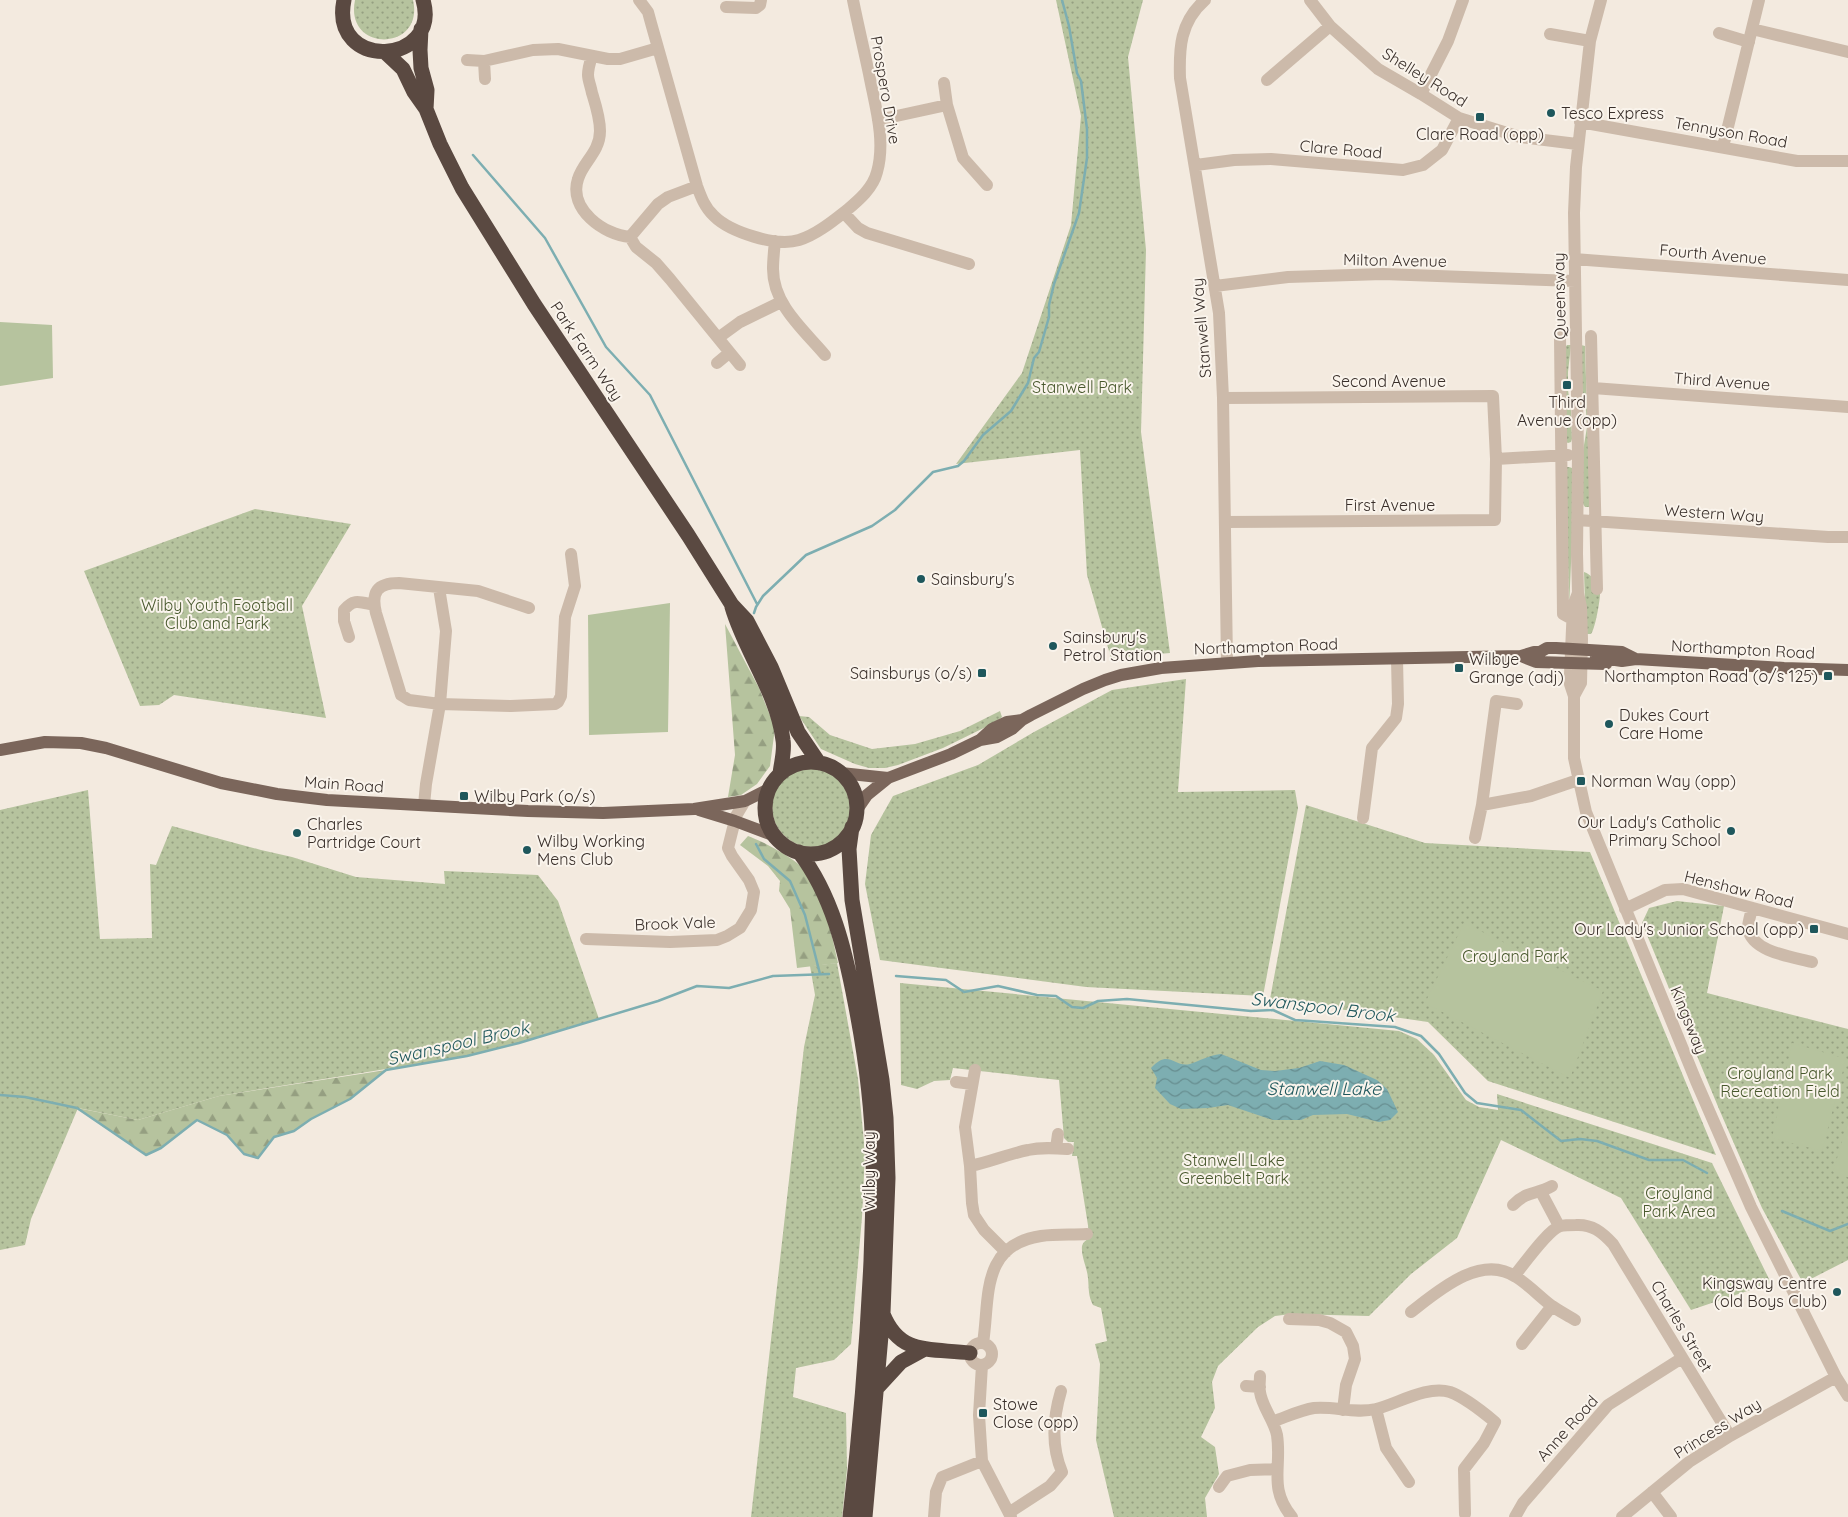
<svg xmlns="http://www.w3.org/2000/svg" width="1848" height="1517" font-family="Quicksand,sans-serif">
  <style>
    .grass { fill: url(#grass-dots) }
    .forest { fill: url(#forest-firs) }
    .garden { fill: #b6c39e }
    .water { fill: url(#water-waves) }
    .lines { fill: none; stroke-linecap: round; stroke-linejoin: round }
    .stream { stroke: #7daeb1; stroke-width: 2.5 }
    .minor { stroke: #ccbaaa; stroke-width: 12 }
    .major { stroke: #7b665b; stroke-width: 12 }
    .highway { stroke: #5a4941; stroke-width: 15 }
    .poi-dot { fill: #1e575c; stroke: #faf4ec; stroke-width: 2 }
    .labels { text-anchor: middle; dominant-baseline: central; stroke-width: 4; stroke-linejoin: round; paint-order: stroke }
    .street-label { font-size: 16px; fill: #392f2a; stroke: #faf4ec }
    .poi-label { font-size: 16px; fill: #392f2a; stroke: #faf4ec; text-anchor: start }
    .park-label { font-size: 16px; fill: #48582d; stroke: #faf4ec }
    .water-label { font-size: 18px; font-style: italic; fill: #1e575c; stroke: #faf4ec }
  </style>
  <defs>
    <pattern id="grass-dots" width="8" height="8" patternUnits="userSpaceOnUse" patternTransform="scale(1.25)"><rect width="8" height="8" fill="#b6c39e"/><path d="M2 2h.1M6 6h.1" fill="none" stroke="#959f81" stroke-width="1.8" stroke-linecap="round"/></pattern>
    <pattern id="forest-firs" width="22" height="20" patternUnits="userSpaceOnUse" patternTransform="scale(1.25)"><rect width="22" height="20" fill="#b6c39e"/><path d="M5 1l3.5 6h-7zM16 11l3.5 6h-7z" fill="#959f81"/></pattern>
    <pattern id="water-waves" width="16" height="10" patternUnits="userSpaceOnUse" patternTransform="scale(1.25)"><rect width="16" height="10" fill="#7daeb1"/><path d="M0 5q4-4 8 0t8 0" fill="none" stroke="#678e90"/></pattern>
  </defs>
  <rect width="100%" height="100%" fill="#f3eadf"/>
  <!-- grass -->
  <path class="grass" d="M355,0h58c12,52 -69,53 -58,0z
    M1056,0h87l-15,57 18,193 -5,182 29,221 -59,5 -24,-83 -7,-125 -124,14 66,-91 49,-148 10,-109z
    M1567,345h4l-3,27v18l3,21 1,28 -1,3 -3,1 -4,-2 -1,-91z
    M1581,345l4,1 5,161h-5l-2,-3v-53l4,-24 -1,-16 -4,-23z
    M1566,467h3l3,1 1,50 -4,91z
    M255,509l96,15 -49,82 24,112 -152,-23 -15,10 -19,1 -56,-135z
    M1584,572c7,2 14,11 16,18 1,7 -5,40 -9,44h-5z
    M1186,679l-8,113 117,-2 3,18 -35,188 -177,-9 -206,-27 -15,-76 6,-49 22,-39 85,-31 56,-33 78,-42z
    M1000,711l2,6 -6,5 -53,26 -45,17 -13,3h-16l-14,-4 -34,-15 -22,-33 10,1 21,18 42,14 43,-5 45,-13z
    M772 807a40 40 0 1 1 80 0a40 40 0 1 1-80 0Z
    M88,790l12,149 52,-1 -2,-74 6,1 16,-39 89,24 31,7 64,20 89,7 -1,-13 94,4 20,26 41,118 -80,24 -52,13 -248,40 -81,24 -60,-12 -47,111 -6,26 -25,5v-440z
    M1306,805l119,38 165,9 126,303 -228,-74 -60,-59 -158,-23z
    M1677,901l47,5 -17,87 141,36v231l-45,23 -41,-75 -43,-99 -77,-186 7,-15z
    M837,963l21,116 7,74 -3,64 -11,127 -17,16 -38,8 -3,29 53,16 1,56 -5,48h-91l53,-470 11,-52 -5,-29z
    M900,983l499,48 18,8 17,16 32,45 13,7 19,3 -1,-16 215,69 59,120 -80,27 -70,-112 -120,-58 -44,98 -46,36 -42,42 -78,-2 -16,2 -17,11 -40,39 -6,16 3,26 -14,29 14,10 4,27 -14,24 2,19h-93l-18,-77 4,-76 -5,-20 12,-3 -6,-33 -8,-3c-5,-9 -4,-16 -5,-27 -1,-11 -7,-21 -6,-32 1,-4 4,-6 8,-8l-13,-82h-5l2,-14h-6l-4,-4 -5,-58 -106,-12 -3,12 -16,1 -17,8 -16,-4z"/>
  <!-- forest -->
  <path class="forest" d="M725,624l34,64 16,40 -5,38 -13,18 -16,11 -13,2 7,-42z
    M748,836c14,5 50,24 58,36 19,28 25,59 32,91l-41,5 -7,-59 -11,-18 1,-10 -12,-15 -28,-21z
    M386,1070l-36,29 -39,20 -17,12 -20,6 -16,21 -14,-4 -17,-19 -30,-15 -36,28 -15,7 -69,-47 61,12 81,-24z"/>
  <!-- garden -->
  <path class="garden" d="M0,322l52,3 1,53 -53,8z
    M670,603l-2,129 -79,3 -1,-120z
    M1464,923l139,68 -33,87 -145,-75z
    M1792,1043l54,16 -24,92 -50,-13z
    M1848,1121v56l-15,-5z"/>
  <!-- water -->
  <path class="water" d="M1221,1054l40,16 14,1 24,-3 21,-7 24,4 33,15 10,9 11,23 -8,8 -11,2 -32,-8 -34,1 -12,5h-28l-45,-15 -20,3 -27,1 -11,-5 -15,-16 2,-10 -6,-10c18,-20 23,0 39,-4 12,-4 17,-8 31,-10z"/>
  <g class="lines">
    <!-- stream -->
    <path class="stream" d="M473,155l72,83 61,109 44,48 107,209
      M754,613l2,-6 7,-11 43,-41 66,-29 23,-16 38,-38 25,-6 6,-5 19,-26 28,-24 17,-28 6,-25 5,-6 10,-35v-12l5,-21 25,-71 8,-55v-29l-6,-48 -4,-8 -8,-47 -7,-26
      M756,844l8,15 26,22 15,34 15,59
      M896,976l50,4 18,12 34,-6 39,9 19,1 16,11 11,1 15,-7 29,-2 124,12 22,-1 22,10 100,7 26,9 18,18 26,39 12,10 44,7 40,31 19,-2 17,2 52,19h34l24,13
      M0,1095l25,2 52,11 69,47 15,-7 36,-28 30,15 17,19 14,4 16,-21 20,-6 17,-12 39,-20 36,-29 81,-14 52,-13 139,-42 39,-15 32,2 44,-12 56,-2
      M1782,1211l48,20 18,-7"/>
    <!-- minor -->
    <path class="minor" d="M639,0l9,12 3,11 46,163c4,11 8,22 17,30 16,16 62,31 85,24 17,-5 34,-19 48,-30 12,-10 26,-22 30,-38 9,-32 -2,-66 -8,-98 -5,-24 -11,-49 -16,-74
      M1205,0c-25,22 -26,48 -25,78l39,235 4,85 4,264
      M1310,0l20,26 48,43 43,25 38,24 61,19 57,7
      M726,7l30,1 4,-3 1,-5
      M1752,29l96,23
      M1719,33l30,9
      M1550,34l40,7
      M592,56c-2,6 -4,12 -4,19 0,5 3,12 4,18 4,13 8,25 8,38 0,21 -17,31 -22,48 -10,30 26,56 52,58l28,-33 10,-7 29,-11
      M467,60l17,1 49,-11 25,-1 50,10h12l38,-11
      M484,61l1,18
      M1267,80l63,-54
      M944,83l3,22
      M1421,94l27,-53 15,-41
      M878,120l69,-15 16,53 24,27
      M1580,122l217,39h51
      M1723,147l36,-147
      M1196,165l38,-5 37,-1 132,11 20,-5 19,-15 17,-32
      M844,213l14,15 9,5 102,31
      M630,237l6,10 20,16 14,16 70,86
      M775,241c-1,10 -2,19 -2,28 0,36 31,61 52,86
      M1574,259l274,21
      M1215,286l73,-9 95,-3 192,7
      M1591,336l6,253
      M1560,337l3,277 9,5
      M718,338l22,-16 41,-20
      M717,363l12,-10
      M1593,388l255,19
      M1223,398l270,-2 3,63 -1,61 -270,2
      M1496,459l72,-4
      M1577,520l251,17h20
      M439,588l7,43 -6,73 71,2 44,-2 3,-2 3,-6 4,-79 10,-31 -4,-32
      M1578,593l-5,13 -3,68v10l4,12v62l12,54 110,269 55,126 85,170 12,19
      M349,637l-5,-16v-11c10,-12 16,-8 30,-5
      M1574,696l7,-13 1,-44 -1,-32 -3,-14 -1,-39 1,-100 -4,-241 2,-46 14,-126 11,-41
      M424,805l2,-21 14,-80 -31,-4 -8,-5 -25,-82c-5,-21 1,-30 23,-30l79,8 51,17
      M1482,805l49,-9 47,-16
      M1363,818l9,-70 24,-30 2,-14 -1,-45
      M1475,838l7,-33 14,-104 21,3
      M1752,908c-1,6 -4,14 -4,20 3,24 45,29 64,34
      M1625,909l40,-19 18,-1 165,45
      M586,939l84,3 47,-2 10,-4 13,-8 11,-18 3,-18 -5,-12 -17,-24 -4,-8 8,-32 9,-15
      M975,1070l-10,57 5,39 2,37 2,12 10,15 22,22
      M956,1082l16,2
      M1056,1148l2,-14
      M970,1166c20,-4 38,-12 58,-16 13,-3 26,-2 40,-1
      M1541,1192l18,34
      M1513,1205c15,-15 23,-10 39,-19
      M1515,1275c9,-11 33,-45 45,-49 5,-1 11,-1 16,-1 16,-1 26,7 37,19l117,192
      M1411,1312c27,-21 70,-59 105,-35 13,8 24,20 36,29 7,5 15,9 23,14
      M1289,1319l30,1 11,3 16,9 7,14 2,13 -9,26 -3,25
      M970 1354a11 11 0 1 1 22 0a11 11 0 1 1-22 0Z
      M983,1343c7,-45 -3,-98 58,-107 15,-2 31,-1 46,-2
      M1522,1344l30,-38
      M982,1365l-3,50 3,46 29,56
      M1260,1376c0,5 -1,11 0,16 2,15 14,28 17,43 5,32 -9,53 15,82
      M1246,1386l14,1
      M1376,1409l10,39 23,34
      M1274,1421c12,-4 27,-11 40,-13 21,-2 41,6 62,1 21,-5 51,-24 74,-17 14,5 33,20 45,30l-11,21 -20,26 1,45
      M1219,1487l8,-11 23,-6 26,-1
      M1652,1492l19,25
      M1010,1512l40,-26 12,-14c-11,-26 -9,-54 -1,-81
      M934,1517l2,-25 6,-15 40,-16
      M1515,1517l8,-14 85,-98 74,-47
      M1622,1517l67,-55 41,-26 106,-59"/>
    <!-- major -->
    <path class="major" d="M1521,656l15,6 70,2
      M1596,657l26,4 14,-2 148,9 64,2
      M980,740l17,-3 15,-8 10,-9 9,-5 52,-26 22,-9 16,-5 40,-7 97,-7 263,-5 13,-4h6l7,-4h9l66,4 14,7
      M0,750l45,-8 36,1 25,5 115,35 56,11 50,6 201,11 75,2 91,-4 51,-8 24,-12
      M841,773l47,5
      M699,810l36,11 40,15
      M856,811l11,-16 21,-17 63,-24 29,-14 12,-11 15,-7 15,-2"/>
    <!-- highway -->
    <path class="highway" d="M344,0c-15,72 98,65 79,0
      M421,29l-1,21 1,18 6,22 -1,19
      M386,53l17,16 11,23 12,17 14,35 22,44 72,116 154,231 44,70 15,16 24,46 27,65 21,31
      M732,607c13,45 45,85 51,133 2,11 -2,23 -3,34
      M765 808a46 46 0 1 1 92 0a46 46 0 1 1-92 0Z
      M852,827l-3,22 3,51 30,180 4,38 2,60 -5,135 -18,204
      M799,852c33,43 46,98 56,150 10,51 17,102 18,154 1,35 -1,70 -2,105 -4,86 -11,171 -21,256
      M883,1314c17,43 50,34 87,39
      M878,1387l23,-25 22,-12"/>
  </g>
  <!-- markers -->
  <g class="poi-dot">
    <circle cx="1551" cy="113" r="5"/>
    <rect x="1475" y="112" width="10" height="10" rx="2.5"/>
    <rect x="1562" y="380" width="10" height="10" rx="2.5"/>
    <circle cx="921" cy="579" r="5"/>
    <circle cx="1053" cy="646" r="5"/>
    <rect x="1454" y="663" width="10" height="10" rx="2.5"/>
    <rect x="977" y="668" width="10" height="10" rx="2.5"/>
    <rect x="1823" y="671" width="10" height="10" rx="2.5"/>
    <circle cx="1609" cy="724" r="5"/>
    <rect x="1576" y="776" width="10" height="10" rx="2.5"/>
    <rect x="459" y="791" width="10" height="10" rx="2.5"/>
    <circle cx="1731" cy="831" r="5"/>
    <circle cx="297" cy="833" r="5"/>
    <circle cx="527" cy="850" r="5"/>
    <rect x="1809" y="924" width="10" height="10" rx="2.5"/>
    <circle cx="1837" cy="1292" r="5"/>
    <rect x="978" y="1408" width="10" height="10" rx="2.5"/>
  </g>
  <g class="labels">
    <!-- street labels -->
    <g class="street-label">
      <text transform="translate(1425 77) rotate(32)">Shelley Road</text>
      <text transform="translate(886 90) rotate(80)">Prospero Drive</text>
      <text transform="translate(1731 132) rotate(10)">Tennyson Road</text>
      <text transform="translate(1341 149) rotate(5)">Clare Road</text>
      <text transform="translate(1713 254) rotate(5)">Fourth Avenue</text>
      <text transform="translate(1395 260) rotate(1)">Milton Avenue</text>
      <text transform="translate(1559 296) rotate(-91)">Queensway</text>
      <text transform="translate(1201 328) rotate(-95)">Stanwell Way</text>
      <text transform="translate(587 351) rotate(56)">Park Farm Way</text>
      <text x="1389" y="381">Second Avenue</text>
      <text transform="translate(1722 381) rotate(4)">Third Avenue</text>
      <text x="1390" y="505">First Avenue</text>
      <text transform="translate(1714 513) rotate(4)">Western Way</text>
      <text transform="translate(1266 646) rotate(-2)">Northampton Road</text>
      <text transform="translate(1743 649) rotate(3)">Northampton Road</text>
      <text transform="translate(344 784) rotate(4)">Main Road</text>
      <text transform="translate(1739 889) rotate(14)">Henshaw Road</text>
      <text transform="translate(675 923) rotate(-2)">Brook Vale</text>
      <text transform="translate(1689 1020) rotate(68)">Kingsway</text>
      <text transform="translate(869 1171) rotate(-90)">Wilby Way</text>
      <text transform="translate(1682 1326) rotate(59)">Charles Street</text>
      <text transform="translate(1567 1428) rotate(-48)">Anne Road</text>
      <text transform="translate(1717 1428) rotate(-32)">Princess Way</text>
    </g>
    <!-- poi labels -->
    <g class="poi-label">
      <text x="1561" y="113">Tesco Express</text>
      <text x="1480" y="134" text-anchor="middle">Clare Road (opp)</text>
      <text x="1567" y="402" text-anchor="middle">Third<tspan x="1567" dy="18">Avenue (opp)</tspan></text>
      <text x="931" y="579">Sainsbury's</text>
      <text x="1063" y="637">Sainsbury's<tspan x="1063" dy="18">Petrol Station</tspan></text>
      <text x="1469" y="659">Wilbye<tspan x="1469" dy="18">Grange (adj)</tspan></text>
      <text x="972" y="673" text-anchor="end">Sainsburys (o/s)</text>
      <text x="1818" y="676" text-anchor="end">Northampton Road (o/s 125)</text>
      <text x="1619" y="715">Dukes Court<tspan x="1619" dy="18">Care Home</tspan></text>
      <text x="1591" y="781">Norman Way (opp)</text>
      <text x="474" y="796">Wilby Park (o/s)</text>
      <text x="1721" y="822" text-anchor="end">Our Lady's Catholic<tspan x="1721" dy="18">Primary School</tspan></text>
      <text x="307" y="824">Charles<tspan x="307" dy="18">Partridge Court</tspan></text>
      <text x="537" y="841">Wilby Working<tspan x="537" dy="18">Mens Club</tspan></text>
      <text x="1804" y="929" text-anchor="end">Our Lady's Junior School (opp)</text>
      <text x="1827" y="1283" text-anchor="end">Kingsway Centre<tspan x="1827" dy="18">(old Boys Club)</tspan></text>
      <text x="993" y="1404">Stowe<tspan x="993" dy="18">Close (opp)</tspan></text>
    </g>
    <!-- park labels -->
    <g class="park-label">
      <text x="1082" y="387">Stanwell Park</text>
      <text x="217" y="605">Wilby Youth Football<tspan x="217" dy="18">Club and Park</tspan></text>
      <text x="1515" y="956">Croyland Park</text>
      <text x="1780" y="1073">Croyland Park<tspan x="1780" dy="18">Recreation Field</tspan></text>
      <text x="1234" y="1160">Stanwell Lake<tspan x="1234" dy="18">Greenbelt Park</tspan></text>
      <text x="1679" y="1193">Croyland<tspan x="1679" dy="18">Park Area</tspan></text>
    </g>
    <!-- water labels -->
    <g class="water-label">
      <text transform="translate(1323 1007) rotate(7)">Swanspool Brook</text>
      <text transform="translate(458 1043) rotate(-13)">Swanspool Brook</text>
      <text x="1324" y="1088">Stanwell Lake</text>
    </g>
  </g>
</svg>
